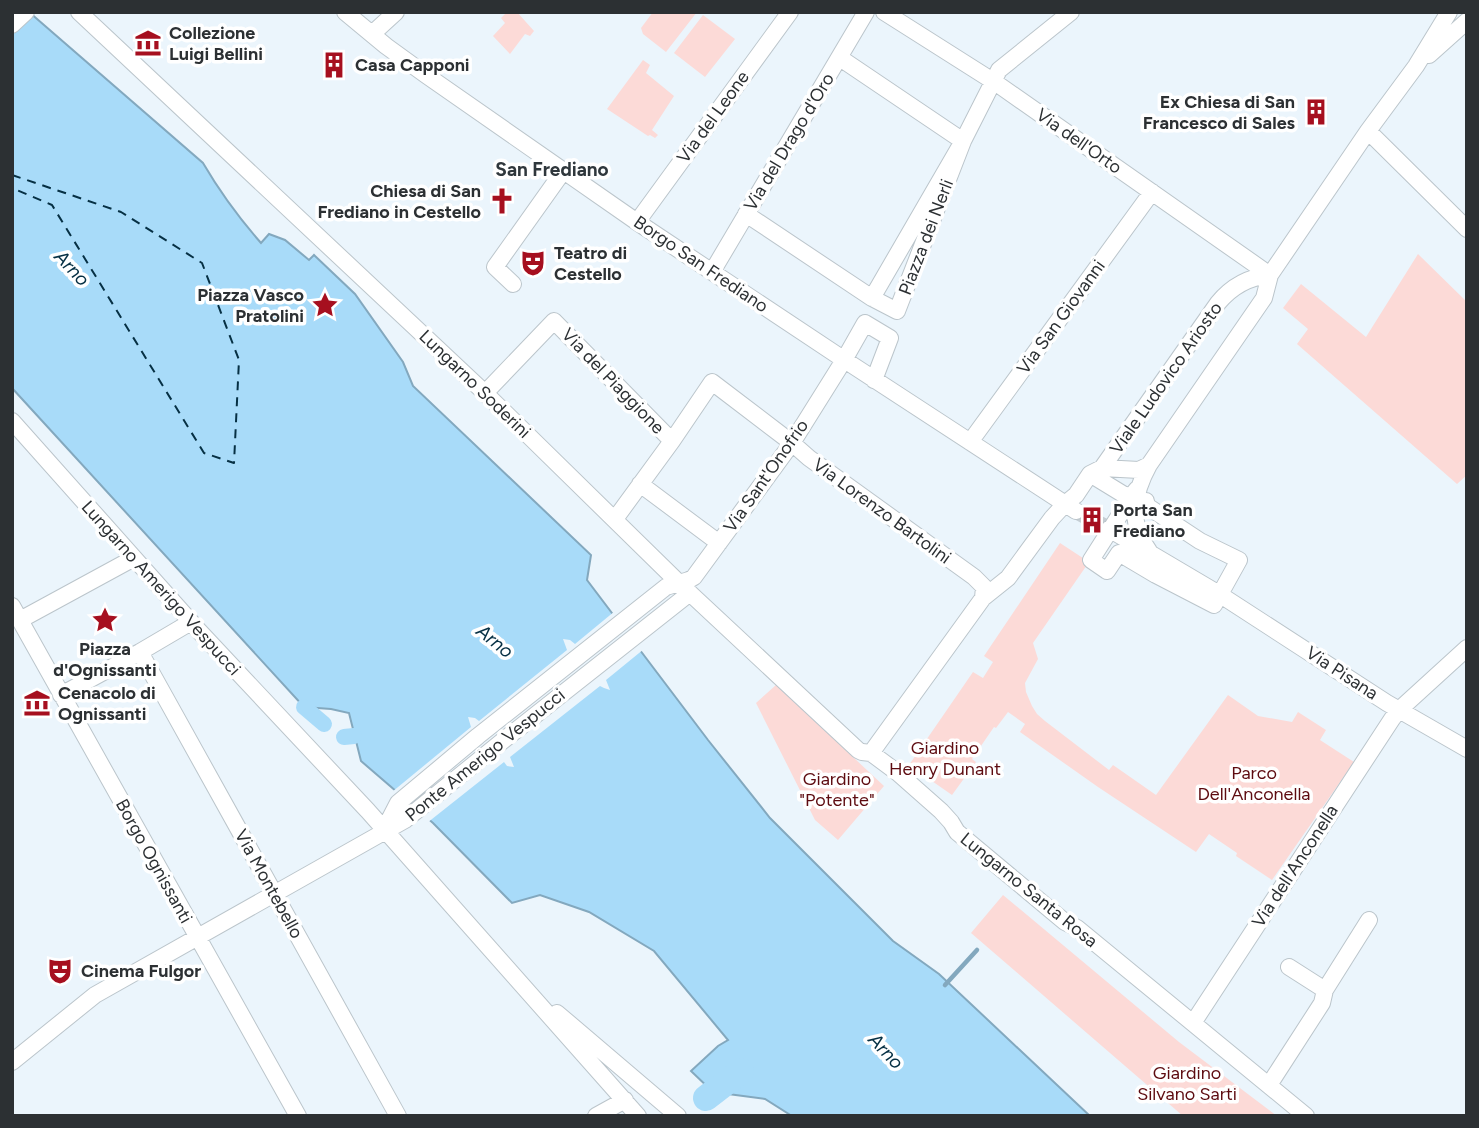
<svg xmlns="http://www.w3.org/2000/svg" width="1479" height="1128" font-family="Figtree,sans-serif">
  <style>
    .green { fill: #fcdad7 }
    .water { fill: #a8dbf9; stroke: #83a8be; stroke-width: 2 }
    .pier { fill: #ebf5fc }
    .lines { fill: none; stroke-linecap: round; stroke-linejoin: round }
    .stream { stroke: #83a8be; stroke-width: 4.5 }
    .canal { stroke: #a8dbf9; stroke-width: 16 }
    .river { stroke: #a8dbf9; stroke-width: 26 }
    .ferry { stroke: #063044; stroke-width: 2; stroke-dasharray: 9 7; stroke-linecap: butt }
    .street-tunnel { stroke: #c5ced4; stroke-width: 16; stroke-dasharray: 16 8; stroke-linecap: butt }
    .street-casing { stroke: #bbc5cb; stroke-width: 18 }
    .street { stroke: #fff; stroke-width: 16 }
    .labels { text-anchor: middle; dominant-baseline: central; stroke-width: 7; stroke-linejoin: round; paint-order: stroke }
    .poi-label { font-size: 18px; font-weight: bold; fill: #2c3033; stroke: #fff; text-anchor: start }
    .street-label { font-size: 18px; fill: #2c3033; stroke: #fff }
    .park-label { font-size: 18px; fill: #5d0b10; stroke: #fff }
    .neighbourhood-label { font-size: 19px; font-weight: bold; fill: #2f373c; stroke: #fff }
    .water-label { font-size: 19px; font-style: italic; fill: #063044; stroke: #fff }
  </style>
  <rect width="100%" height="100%" fill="#ebf5fc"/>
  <!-- green -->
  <path class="green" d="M507,12h10l17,19 -4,5 -5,-2 -15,20 -17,-18 12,-13 -4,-5z
    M653,12h44l-31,40 -23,-18 -2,-6z
    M703,15l32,24 -30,38 -31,-24z
    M643,60l7,5 -4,8 28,23 -22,34 6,5 -3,3 -5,-3 -2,1 -41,-27z
    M1418,254l49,48v173l-10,9 -160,-140 11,-15 -25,-21 18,-24 65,53z
    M1060,543l29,19 -56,81 5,16 -13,24 1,9 6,14 5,8 8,7 64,49 4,-5 43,30 72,-100 30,21 34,6 6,-10 28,18 -6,10 34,22 -82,118 -36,-24 1,-3 -28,-19 -13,18 -98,-65 -78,-55 5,-8 -17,-12 -12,16 -2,-1 -22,32 4,3 -24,33 -43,-30 64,-93 10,6 10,-16 -9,-6z
    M776,685l108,101 -46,54 -23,-20 -59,-117z
    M1003,895l176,147 98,74h-94l-212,-183z"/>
  <!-- water -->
  <path class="water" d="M12,12h17l174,151c17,29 36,55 58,80l8,-9 16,6 24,20 5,-5 41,39 48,68 10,24 178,169 -4,25 121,160 62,78 123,123 46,33 151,142h-298l-27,-17 -52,-7 -22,-21 27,-25 10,-6 -74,-89 -65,-39 -49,-17 -28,8 -79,-80 -72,-62 -12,-48 -18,-4 -27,-2 -292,-319z"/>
  <!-- pier -->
  <path class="pier" d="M615,611l29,38 -38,31 4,10 -6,-2 -4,-2 -90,71 4,10 -7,-1 -3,-4 -77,61 -35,-31 79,-65 -3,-10 7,1 4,3 88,-71 -4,-11 7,1 5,4z"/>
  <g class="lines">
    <!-- stream -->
    <path class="stream" d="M945,985l32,-35"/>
    <!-- canal -->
    <path class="canal" d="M304,707l20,17
      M344,737l10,-1"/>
    <!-- river -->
    <path class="river" d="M706,1098l35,-27"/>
    <!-- ferry -->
    <path class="ferry" d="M12,175l109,37 81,51 37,97 -5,103 -30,-10 -152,-248 -40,-17"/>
    <!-- street-tunnel -->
    <path class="street-tunnel" d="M1076,511l33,18"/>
    <!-- street casing -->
    <g class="street-casing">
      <path id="street" d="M79,12l406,381 193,189 180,168 4,2 9,1 27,20 43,38 10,11 6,10 108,90 12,6 229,188
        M345,12l41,34 40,29 211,147 203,135 236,154
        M884,12l112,71 274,192
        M12,25l14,-13
        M372,34l24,-22
        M1429,55l38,-34
        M840,58l123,83 -91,157 25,13 66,-170 36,-71 72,-58
        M1368,131l99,98
        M746,214l126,84
        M637,222l153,-210
        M712,272l154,-260
        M513,284l-18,-17 69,-97
        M485,393l69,-72 118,120
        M12,421l188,211 168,179 270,305
        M970,442l182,-250
        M1149,465c-16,29 -21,58 0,86
        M1102,468l116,-165c14,-17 30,-26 52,-28
        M1090,474l36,22 6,-1 5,-6
        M640,484l79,59
        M1146,501l-2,3 56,37 39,19 -25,45 -58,-30 -37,-22 -12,18 -16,-11 37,-58z
        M615,519l57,-78 40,-59 80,61 17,15 165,119 10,10 -1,11
        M1109,529l110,65 168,109 80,46
        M12,606l286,510
        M20,620l114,-62
        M140,652l258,464
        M61,695l79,-43 51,-30
        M871,753l112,-155 25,-20 44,-60 13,-14 11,-9 14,-21 12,-6 37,2 10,-5 115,-167 6,-23 98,-144 48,-65 33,-54
        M384,830l14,-27 80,-67 188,-149 23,-7 5,-3 98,-134 52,-83 21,-37 25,15 -16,42
        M1289,967l36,23
        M557,1013l121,103
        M1193,1023l199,-304 7,-9 68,-62
        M12,1062l83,-67 310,-175 100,-81 185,-146
        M1269,1085l53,-82 3,-13 44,-70
        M596,1116l29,-16"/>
    </g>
    <!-- street -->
    <use href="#street" class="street"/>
  </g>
  <!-- icons -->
  <defs>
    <g id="museum-bare" transform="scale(2.1)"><path d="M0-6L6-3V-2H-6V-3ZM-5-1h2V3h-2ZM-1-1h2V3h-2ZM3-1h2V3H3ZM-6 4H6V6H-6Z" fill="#a60f1f" stroke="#fff" stroke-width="2.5" paint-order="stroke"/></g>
    <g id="building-bare" transform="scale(2.1)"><path d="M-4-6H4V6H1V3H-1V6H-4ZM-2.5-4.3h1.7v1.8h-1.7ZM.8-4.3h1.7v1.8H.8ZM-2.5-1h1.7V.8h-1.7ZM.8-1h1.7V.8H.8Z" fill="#a60f1f" stroke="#fff" stroke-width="2.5" paint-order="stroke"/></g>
    <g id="church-bare" transform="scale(2.1)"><path d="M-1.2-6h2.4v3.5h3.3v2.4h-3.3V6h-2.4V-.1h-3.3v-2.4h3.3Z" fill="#a60f1f" stroke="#fff" stroke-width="2.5" paint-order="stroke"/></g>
    <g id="theatre-bare" transform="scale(2.1)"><path d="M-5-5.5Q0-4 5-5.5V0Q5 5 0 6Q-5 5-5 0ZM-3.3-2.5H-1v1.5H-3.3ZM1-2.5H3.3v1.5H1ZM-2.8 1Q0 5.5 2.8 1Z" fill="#a60f1f" stroke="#fff" stroke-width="2.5" paint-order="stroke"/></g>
    <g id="sight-bare" transform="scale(2.1)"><path d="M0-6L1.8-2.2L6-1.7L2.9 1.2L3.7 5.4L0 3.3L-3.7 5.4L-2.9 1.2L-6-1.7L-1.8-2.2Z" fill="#a60f1f" stroke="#fff" stroke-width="2.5" paint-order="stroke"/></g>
  </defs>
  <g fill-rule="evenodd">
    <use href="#museum-bare" x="148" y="43"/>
    <use href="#building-bare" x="334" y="65"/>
    <use href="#building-bare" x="1316" y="112"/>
    <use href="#church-bare" x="502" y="201"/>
    <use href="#theatre-bare" x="533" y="263"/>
    <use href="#sight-bare" x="325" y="305"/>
    <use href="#building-bare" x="1092" y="520"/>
    <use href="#sight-bare" x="105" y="620"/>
    <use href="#museum-bare" x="37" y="703"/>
    <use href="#theatre-bare" x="60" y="971"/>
  </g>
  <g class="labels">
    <!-- poi labels -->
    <g class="poi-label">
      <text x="169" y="33">Collezione<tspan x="169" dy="21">Luigi Bellini</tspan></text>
      <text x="355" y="65">Casa Capponi</text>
      <text x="1295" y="102" text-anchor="end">Ex Chiesa di San<tspan x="1295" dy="21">Francesco di Sales</tspan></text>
      <text x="481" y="191" text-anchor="end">Chiesa di San<tspan x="481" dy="21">Frediano in Cestello</tspan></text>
      <text x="554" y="253">Teatro di<tspan x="554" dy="21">Cestello</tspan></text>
      <text x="304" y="295" text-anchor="end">Piazza Vasco<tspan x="304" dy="21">Pratolini</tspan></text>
      <text x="1113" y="510">Porta San<tspan x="1113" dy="21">Frediano</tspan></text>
      <text x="105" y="649" text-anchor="middle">Piazza<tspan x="105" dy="21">d'Ognissanti</tspan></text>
      <text x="58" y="693">Cenacolo di<tspan x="58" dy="21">Ognissanti</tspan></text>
      <text x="81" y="971">Cinema Fulgor</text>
    </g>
    <!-- street labels -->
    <g class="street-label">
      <text transform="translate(713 117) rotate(-54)">Via del Leone</text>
      <text transform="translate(1079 141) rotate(35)">Via dell'Orto</text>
      <text transform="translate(789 142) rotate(-59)">Via del Drago d'Oro</text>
      <text transform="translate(926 237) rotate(-69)">Piazza dei Nerli</text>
      <text transform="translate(701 264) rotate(34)">Borgo San Frediano</text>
      <text transform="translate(1061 317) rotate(-54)">Via San Giovanni</text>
      <text transform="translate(1166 378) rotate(-55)">Viale Ludovico Ariosto</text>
      <text transform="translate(613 381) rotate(46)">Via del Piaggione</text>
      <text transform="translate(475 384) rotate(44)">Lungarno Soderini</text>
      <text transform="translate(766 476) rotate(-55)">Via Sant'Onofrio</text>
      <text transform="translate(882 511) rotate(36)">Via Lorenzo Bartolini</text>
      <text transform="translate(161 588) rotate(48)">Lungarno Amerigo Vespucci</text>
      <text transform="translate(1342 673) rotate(33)">Via Pisana</text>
      <text transform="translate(485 755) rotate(-39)">Ponte Amerigo Vespucci</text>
      <text transform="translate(154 861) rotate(61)">Borgo Ognissanti</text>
      <text transform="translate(1295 866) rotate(-57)">Via dell'Anconella</text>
      <text transform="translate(269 884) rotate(61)">Via Montebello</text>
      <text transform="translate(1029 890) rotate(39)">Lungarno Santa Rosa</text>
    </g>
    <!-- park labels -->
    <g class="park-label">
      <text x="945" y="748">Giardino<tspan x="945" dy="21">Henry Dunant</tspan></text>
      <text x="1254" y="773">Parco<tspan x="1254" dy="21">Dell'Anconella</tspan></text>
      <text x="837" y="779">Giardino<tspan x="837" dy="21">"Potente"</tspan></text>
      <text x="1187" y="1073">Giardino<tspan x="1187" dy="21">Silvano Sarti</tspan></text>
    </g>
    <!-- neighbourhood labels -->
    <g class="neighbourhood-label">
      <text x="552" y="169">San Frediano</text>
    </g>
    <!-- water labels -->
    <g class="water-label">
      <text transform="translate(72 268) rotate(47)">Arno</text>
      <text transform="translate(495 641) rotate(39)">Arno</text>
      <text transform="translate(886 1051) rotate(47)">Arno</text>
    </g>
  </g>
  <!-- border -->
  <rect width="1479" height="1128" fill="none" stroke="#2c3033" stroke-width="28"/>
</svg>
